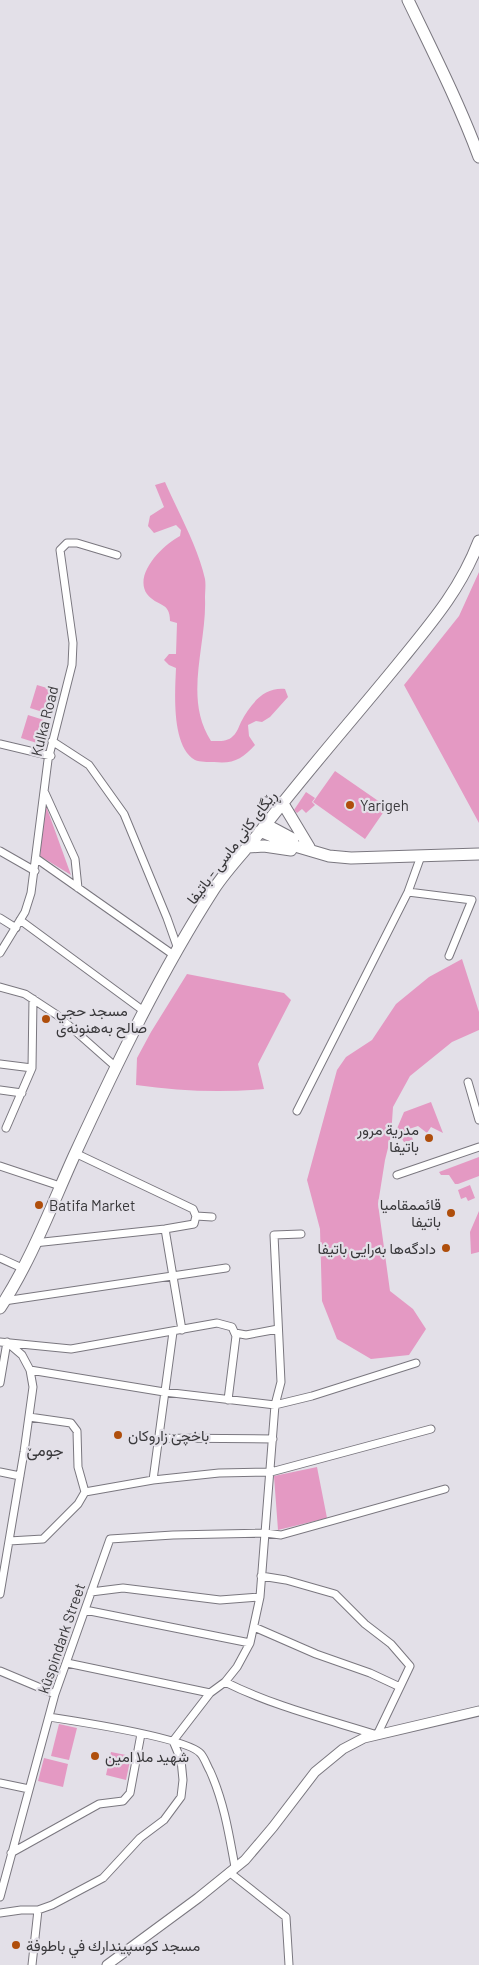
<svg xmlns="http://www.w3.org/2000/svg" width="479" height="1965" font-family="Barlow,Vazirmatn,sans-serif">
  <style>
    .green { fill: #e499c3 }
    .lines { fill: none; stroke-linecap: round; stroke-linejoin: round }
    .minor-casing { stroke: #7a777f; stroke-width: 9 }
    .tertiary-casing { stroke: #7a777f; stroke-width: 11 }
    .primary-casing { stroke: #7a777f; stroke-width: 13 }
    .minor { stroke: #fff; stroke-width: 7 }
    .tertiary { stroke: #fff; stroke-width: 9 }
    .primary { stroke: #fff; stroke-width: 11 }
    .poi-dot { fill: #af4e0b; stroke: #e3e0e8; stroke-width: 2 }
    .labels { text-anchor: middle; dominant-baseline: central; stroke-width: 4.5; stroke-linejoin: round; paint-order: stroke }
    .street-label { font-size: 15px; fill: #39383b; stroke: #e3e0e8 }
    .poi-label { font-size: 15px; fill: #39383b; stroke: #e3e0e8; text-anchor: start }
    .neighbourhood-label { font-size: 16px; fill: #39383b; stroke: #e3e0e8 }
  </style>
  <rect width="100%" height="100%" fill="#e3e0e8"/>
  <!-- green -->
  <path class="green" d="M165,482c13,30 33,65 40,97 1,6 0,13 0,19 2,47 -22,100 6,143 7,0 17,1 22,-5 4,-3 6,-10 8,-14 9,-17 22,-35 44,-33l3,8 -18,20 -8,5 -6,-1 -8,4 1,11 6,9c-13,14 -21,19 -41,17 -6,0 -14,0 -19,-2 -24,-14 -20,-68 -19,-92l-7,-3 -5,-5 5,-6h7l1,-31 -7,-2c0,-20 -13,-14 -23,-27 -14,-20 17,-50 33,-58l1,-6 -5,-5 -22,8 -6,-7 2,-10 14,-9 -9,-22z
    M479,572v251l-75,-138 55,-69z
    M37,685l20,6 -8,23 -19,-6z
    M28,715l19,6 -7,23 -19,-6z
    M335,771l52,36 -22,32 -52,-37z
    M306,792l9,6 -3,4 3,3 -9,8 -4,-4 -5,4 -3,-3z
    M45,803l26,72 -31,-19z
    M462,959l17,53v18l-27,12 -42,34 -17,31 -2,29 -6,24 -7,44 12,87 23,18 13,20 -17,26 -38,4 -34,-20 -15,-38 -2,-72 -13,-49 30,-110 9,-13 26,-17 24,-36 33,-27z
    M187,974l97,19 7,7 -33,64 6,25c-43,4 -86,2 -128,-4l1,-27 14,-26z
    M431,1102l12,31 -12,-6 -4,6 -9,-7 -9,3 4,11 -9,2 -8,-11 8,-19z
    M479,1157v19l-21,8h-3l-6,-9h-8l-2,-3z
    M470,1185l5,13 -7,3 -2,-4 -5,2 -3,-9z
    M479,1211v41l-8,2 -1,-22z
    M317,1467l10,51 -49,12 -4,-54z
    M59,1724l18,4 -8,32 -18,-4z
    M111,1752l20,4 -5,24 -20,-5z
    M44,1758l24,6 -5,23 -25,-6z"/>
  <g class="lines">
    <!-- minor casing -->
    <g class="minor-casing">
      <path id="minor" d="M52,741l37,24 35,49 43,104 11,31
        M0,744l51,12
        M45,793l30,66 3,29
        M0,851l35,20
        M37,859l138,97
        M408,892l64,8 -23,56
        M0,918l16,10
        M20,920l125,92
        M0,953l25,-41 6,-19 17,-133 24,-95 1,-22 -13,-93 7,-7h10l40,12
        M0,987l25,7 32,21 60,53
        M0,1064l32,4
        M468,1082l11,38
        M0,1090l22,3
        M297,1111l111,-219 13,-36
        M6,1128l26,-60 1,-69
        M0,1166l60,20
        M397,1175l82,-28
        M196,1216l16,1
        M165,1229l17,101
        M34,1243l131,-14 29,-5 2,-8 -3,-7 -118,-56
        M0,1258l22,10
        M4,1301l222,-33
        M235,1333l11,2 32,-6
        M0,1342l71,7 146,-26 15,4 4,9 -8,64
        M30,1370l134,22 111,13 37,-9 104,-33
        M0,1383l7,-41
        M29,1417l42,6 6,8 1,36 7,25
        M158,1438l115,1
        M0,1472l20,4
        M153,1480l20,-148
        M9,1541l34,-2 35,-35 7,-12 68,-12 66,-7 52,-1 160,-43
        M261,1576l25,4 49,14 30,30 26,20 19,22 -10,21
        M91,1592l32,-4 97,12 40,-3
        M0,1594l24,-142 9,-65 -3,-17 -8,-15 -14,-12
        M85,1610l165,33
        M67,1663l143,30
        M0,1671l55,23
        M225,1682c48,24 101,37 152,53l23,-48 -30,-14 -54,-19 -62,-27
        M49,1717c26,4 140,21 152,37 4,5 6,12 9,17 14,31 19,63 25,96
        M0,1783l29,6
        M11,1853l88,-49 24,-3 7,-8 11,-59
        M229,1872l57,45 3,48
        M0,1897l55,-203 55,-155 63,-4 92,-2 16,2 164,-46
        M0,1913l21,-3h17l14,-5 51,-27 37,-40 24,-18 17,-23 2,-17 -2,-20 -8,-19 37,-48 15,-11 12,-15 13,-24 10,-46 15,-192 6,-23 -7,-147 27,-1
        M32,1965l6,-55"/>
    </g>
    <!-- tertiary casing -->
    <g class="tertiary-casing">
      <path id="tertiary" d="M107,1965l91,-67 47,-38 28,-33 42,-55 28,-23 21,-11 115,-27"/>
    </g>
    <!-- primary casing -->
    <g class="primary-casing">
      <path id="primary" d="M408,0c25,52 51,103 71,157
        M282,802l27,45
        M265,824l28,15
        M260,831l35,15 34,10 22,2 128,-4
        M248,847l16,-1 27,4
        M0,1308c31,-47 51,-101 74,-152 42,-91 86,-183 140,-267 13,-20 31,-38 46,-57 45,-59 95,-115 142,-173 31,-38 59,-71 77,-118"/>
    </g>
    <!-- minor -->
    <use href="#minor" class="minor"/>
    <!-- tertiary -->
    <use href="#tertiary" class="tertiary"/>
    <!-- primary -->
    <use href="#primary" class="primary"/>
  </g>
  <!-- markers -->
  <g class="poi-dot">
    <circle cx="350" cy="805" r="5"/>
    <circle cx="46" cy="1019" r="5"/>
    <circle cx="429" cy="1138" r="5"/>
    <circle cx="39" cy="1205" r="5"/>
    <circle cx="451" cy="1213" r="5"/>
    <circle cx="446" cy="1248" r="5"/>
    <circle cx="118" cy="1435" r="5"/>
    <circle cx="95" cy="1756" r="5"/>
    <circle cx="16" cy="1945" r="5"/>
  </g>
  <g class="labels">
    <!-- street labels -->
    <g class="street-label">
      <text transform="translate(44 721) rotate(-76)">Kulka Road</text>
      <text transform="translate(231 847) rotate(-53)">ڕێگای کانی ماسی - باتيفا</text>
      <text transform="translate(61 1638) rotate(-71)">kûspindark Street</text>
    </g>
    <!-- poi labels -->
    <g class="poi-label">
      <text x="360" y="805">Yarigeh</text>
      <text x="56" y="1010">مسجد حجي<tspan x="56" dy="17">صالح بەھنونەی</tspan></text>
      <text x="419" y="1129" text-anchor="end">مدرية مرور<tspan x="419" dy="17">باتيفا</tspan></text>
      <text x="441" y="1204" text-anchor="end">قائممقاميا<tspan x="441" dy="17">باتيفا</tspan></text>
      <text x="49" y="1205">Batifa Market</text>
      <text x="436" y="1248" text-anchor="end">دادگه‌ها به‌رايى باتيفا</text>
      <text x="128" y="1435">باخچێ زاروکان</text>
      <text x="105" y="1756">شهيد ملا امين</text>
      <text x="26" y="1945">مسجد كوسپيندارك في باطوفة</text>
    </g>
    <!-- neighbourhood labels -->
    <g class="neighbourhood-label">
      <text x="45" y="1449">جومێ</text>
    </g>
  </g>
</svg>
